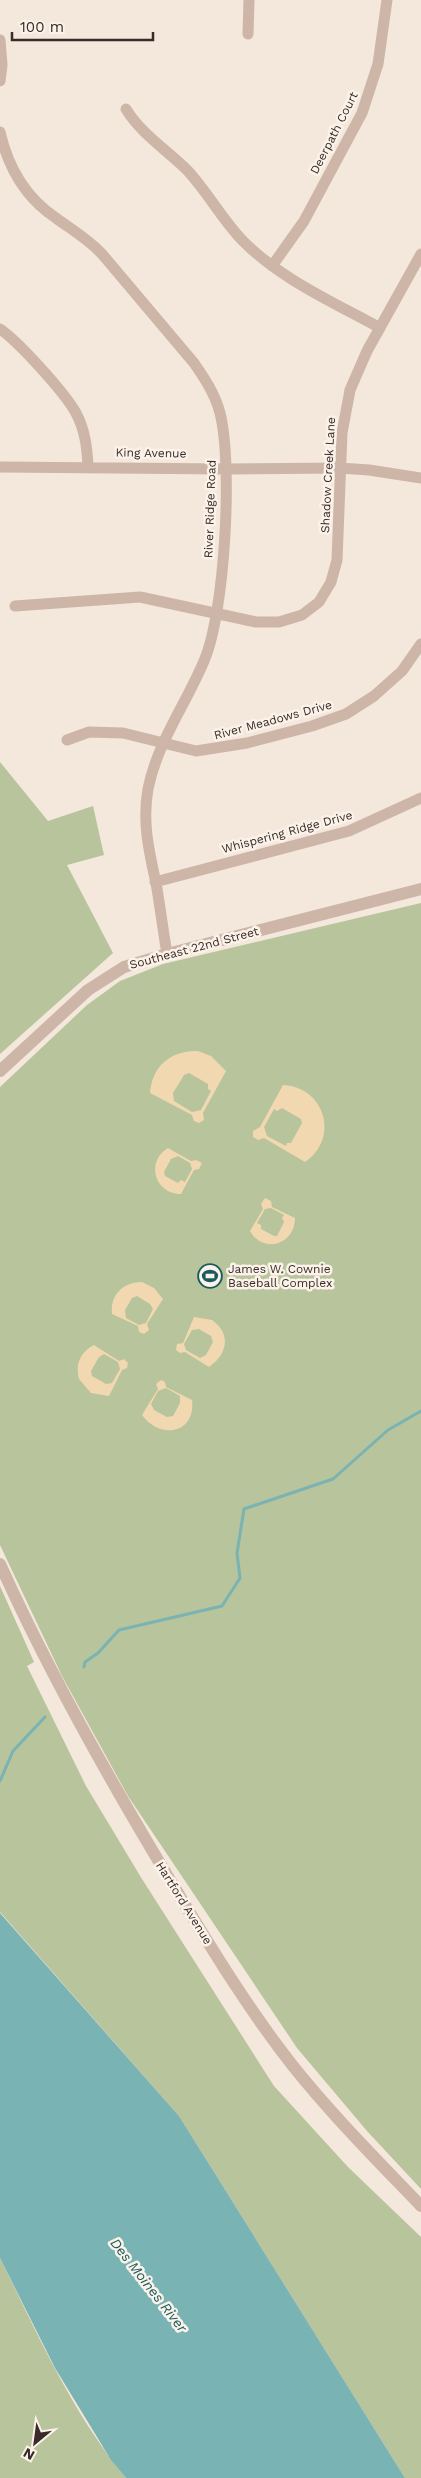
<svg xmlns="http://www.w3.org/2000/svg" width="421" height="2478" font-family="'Work Sans',sans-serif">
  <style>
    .green { fill: #b8c49b }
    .sand { fill: #f1d8b0; fill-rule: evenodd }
    .water { fill: #79b3b3 }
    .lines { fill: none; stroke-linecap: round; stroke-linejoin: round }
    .stream { stroke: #79b3b3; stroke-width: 3 }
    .minor { stroke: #cdb6a7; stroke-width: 11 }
    .tertiary { stroke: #cdb6a7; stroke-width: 12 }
    .labels { text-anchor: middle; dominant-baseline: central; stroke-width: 5; stroke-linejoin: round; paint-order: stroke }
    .street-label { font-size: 12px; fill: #392c28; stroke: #fbf2e9 }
    .poi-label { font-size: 12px; fill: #392c28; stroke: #fbf2e9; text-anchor: start }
    .water-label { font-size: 14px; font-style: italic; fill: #1a5c5e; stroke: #fbf2e9 }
  </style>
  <rect width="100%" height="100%" fill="#f4e7dc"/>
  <!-- green -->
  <path class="green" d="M0,762l48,59 45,-15 11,49 -37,10 46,88 -113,101z
    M421,903v1286l-54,-58 -70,-83 -169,-252 -66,-120 -62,-131v-458l87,-82 33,-24 43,-17z
    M0,1586l34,76 -7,4 59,120 56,93 132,207 74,81 73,70v241h-16l-226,-362 -179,-204z
    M0,2258c37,75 72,155 126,220h-126z"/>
  <!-- sand -->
  <path class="sand" d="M198,1051l13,5 15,15 -23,42 1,7 -5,3 -5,-2 -2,-6 -42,-22c2,-27 21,-43 48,-42zM189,1073l19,11v5l3,2 -10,19 -9,2 -18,-11 -1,-8 11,-18z
    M283,1085c42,2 57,53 22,77l-41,-24 -6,2 -5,-3v-6l7,-4zM274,1109l3,2 5,-3 19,11 1,4 -11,20h-4l-1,3 -19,-10 -3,-9z
    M168,1148l23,13 5,-1 6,3 -3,6 -5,1 -13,24c-26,0 -36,-32 -13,-46zM178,1156l12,7 2,6 -7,13 -4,-2 -3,3 -13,-7 -1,-4 7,-13z
    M265,1198l6,3 1,6 23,11c0,27 -32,36 -45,13l13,-22 -2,-5zM271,1208l13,7 -2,3 2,4 -7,14h-3l-13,-7v-4l-4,-2 8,-14z
    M142,1282l12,6 9,11 -16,25 2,6 -5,4 -5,-2 -1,-6 -26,-12c-2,-19 11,-32 30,-32zM137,1296l13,8 3,5 -7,14 -7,2 -13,-7 -1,-8 7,-12z
    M194,1317l18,3c20,14 15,35 -3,47l-24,-15 -5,1 -4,-3 1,-6 6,-1zM199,1329l12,7 2,6 -7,13 -6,3 -14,-8 -2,-6 8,-14z
    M94,1345l25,16 5,-2 4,4 -1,5 -5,2 -13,26 -18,-3 -12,-14c-4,-14 1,-27 15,-34zM104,1354l14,8 2,7 -8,14 -6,1 -14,-8 -1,-5 8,-14z
    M161,1380l4,2 1,5 26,13c4,34 -32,40 -50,15l16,-26 -2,-5zM166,1388l14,8v7l-7,13 -6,1 -13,-7 -3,-6 7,-13z"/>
  <!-- water -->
  <path class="water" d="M0,1913l179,203 226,362h-279l-15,-18 -56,-92 -55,-110z"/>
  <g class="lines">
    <!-- stream -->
    <path class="stream" d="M84,1667l1,-5 13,-9 21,-23 103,-24 18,-28 -3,-25 7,-44 89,-30 55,-49 33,-19
      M0,1781l13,-30 32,-34"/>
    <!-- minor -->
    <path class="minor" d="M248,34l1,-34
      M0,40l2,25 -2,16
      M126,109c15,25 41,41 62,62 20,22 34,48 54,69 38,39 91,62 138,88
      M0,132c8,35 26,66 56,86 16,12 32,21 46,36l92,109c11,16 21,31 26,50 13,51 5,200 -16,248 -18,43 -47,82 -56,128 -6,33 1,62 8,94 4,23 7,47 11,71
      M272,266l32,-45 58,-108 16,-49 9,-64
      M0,329c19,13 65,64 76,84 9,17 11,34 12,53
      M0,467l226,2 114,-1 29,2 52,8
      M15,606l125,-9 116,25h23l23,-7 17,-13 12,-20 6,-22 5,-127 8,-43 17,-39 54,-97
      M67,740l22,-8 34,1 73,18 51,-8 65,-17 34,-12 28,-18 28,-25 19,-27
      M155,882l194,-51 72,-33"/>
    <!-- tertiary -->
    <path class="tertiary" d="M0,1071l88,-81 36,-23 43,-13 254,-65
      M0,1564c50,111 110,217 173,321 37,61 75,124 120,181 39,49 84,94 128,140"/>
  </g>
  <!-- icons -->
  <defs>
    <g id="stadium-ring" transform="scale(1.25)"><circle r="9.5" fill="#fbf2e9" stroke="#1a5c5e" stroke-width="1.5"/><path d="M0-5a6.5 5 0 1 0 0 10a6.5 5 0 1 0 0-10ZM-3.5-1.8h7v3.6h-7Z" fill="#1a5c5e"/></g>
  </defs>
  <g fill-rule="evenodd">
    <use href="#stadium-ring" x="210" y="1276"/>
  </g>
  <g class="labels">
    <!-- street labels -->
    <g class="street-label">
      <text transform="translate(334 133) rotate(-63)">Deerpath Court</text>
      <text transform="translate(151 453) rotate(1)">King Avenue</text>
      <text transform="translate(328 475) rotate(-87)">Shadow Creek Lane</text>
      <text transform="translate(210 509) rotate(-88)">River Ridge Road</text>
      <text transform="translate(273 720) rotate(-15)">River Meadows Drive</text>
      <text transform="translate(287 832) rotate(-15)">Whispering Ridge Drive</text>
      <text transform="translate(194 948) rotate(-15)">Southeast 22nd Street</text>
      <text transform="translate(184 1903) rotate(58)">Hartford Avenue</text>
    </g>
    <!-- poi labels -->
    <g class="poi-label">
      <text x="228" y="1269">James W. Cownie<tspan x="228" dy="14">Baseball Complex</tspan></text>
    </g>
    <!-- water labels -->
    <g class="water-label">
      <text transform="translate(149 2285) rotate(52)">Des Moines River</text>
    </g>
  </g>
  <!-- north arrow -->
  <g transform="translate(35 2443) rotate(209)" stroke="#fbf2e9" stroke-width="4" paint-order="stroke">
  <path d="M0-4L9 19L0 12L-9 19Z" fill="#392c28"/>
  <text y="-8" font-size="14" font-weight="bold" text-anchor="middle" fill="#392c28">N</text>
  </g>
  <!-- scale -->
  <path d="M12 32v8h141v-8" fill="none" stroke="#392c28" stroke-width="2.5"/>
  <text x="20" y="32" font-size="15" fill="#392c28" stroke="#fbf2e9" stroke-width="4" paint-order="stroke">100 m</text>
</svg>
